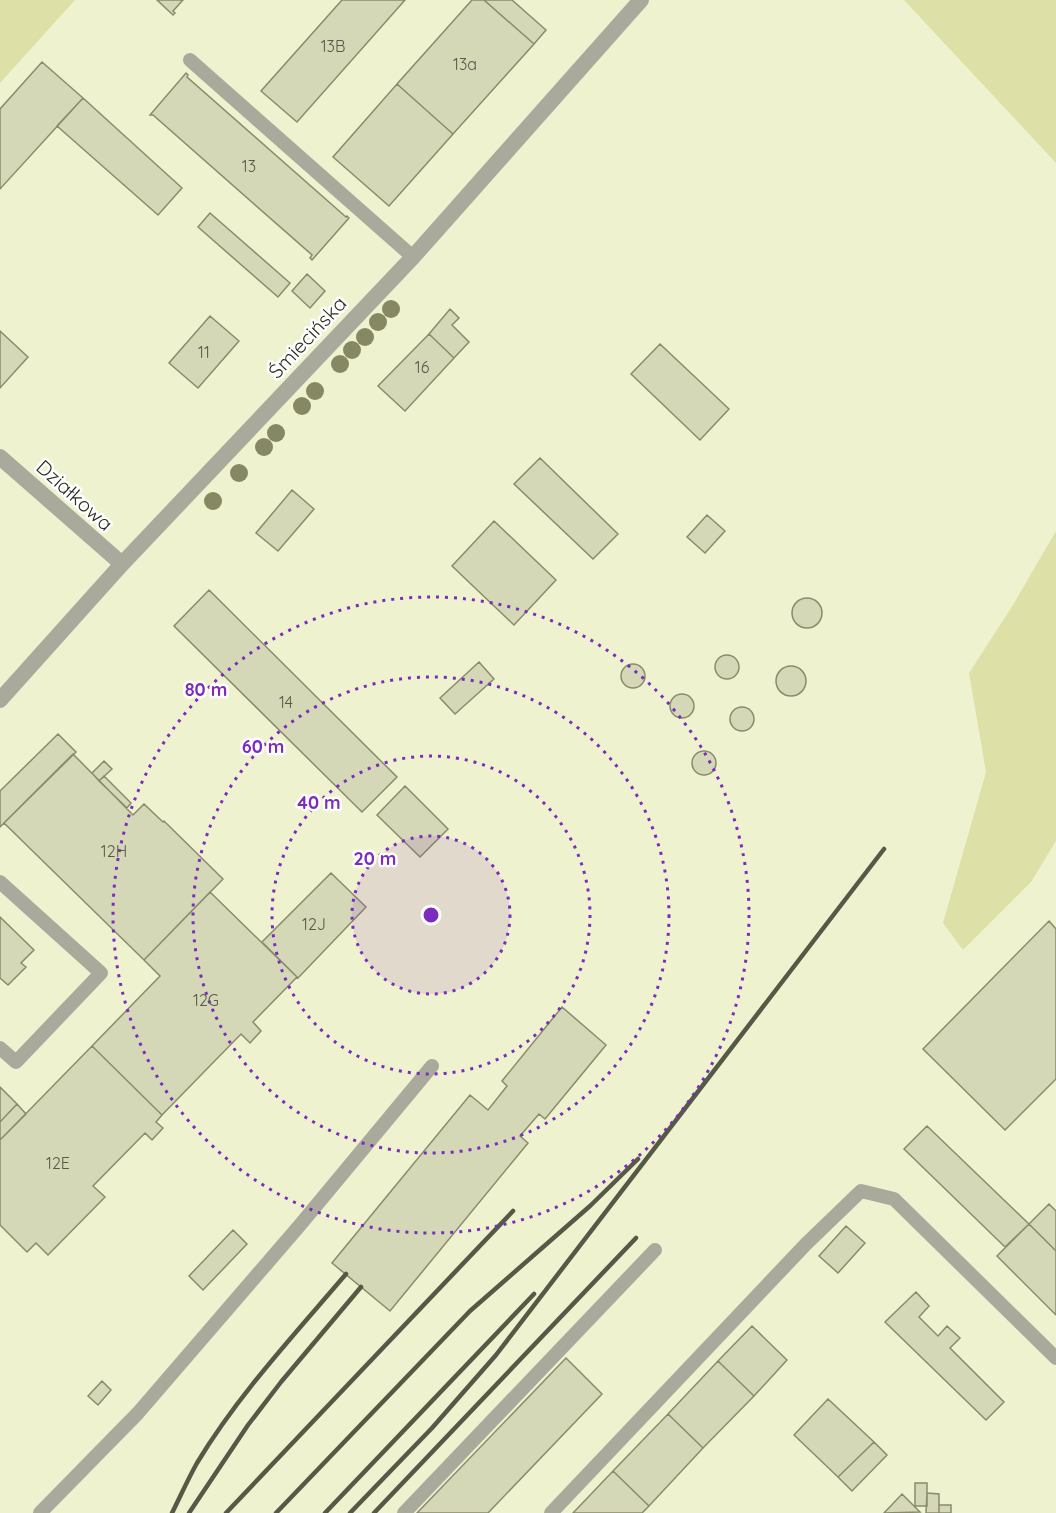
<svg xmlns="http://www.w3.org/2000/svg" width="1056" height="1513" font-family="Quicksand,sans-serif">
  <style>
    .green { fill: #dde1a7 }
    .building { fill: #d5d8b7; stroke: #898b6c; stroke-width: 1.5 }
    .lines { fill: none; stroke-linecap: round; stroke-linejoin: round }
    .service { stroke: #a9aa9c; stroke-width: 14 }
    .minor { stroke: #a9aa9c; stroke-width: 16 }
    .rail { stroke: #575947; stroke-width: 4.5 }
    .tree { fill: #868863 }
    .ring { fill: none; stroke: #7b2cbf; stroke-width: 3; stroke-dasharray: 3 6 }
    .labels { text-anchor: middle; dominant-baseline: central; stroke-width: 5; stroke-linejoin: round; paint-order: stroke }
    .number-label { font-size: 16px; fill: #585947 }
    .street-label { font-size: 20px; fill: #2e2f22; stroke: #fff }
    .centre { fill: #7b2cbf; stroke: #fff; stroke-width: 3 }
    .ring-label { font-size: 18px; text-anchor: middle; font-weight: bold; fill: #7b2cbf; stroke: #fff; stroke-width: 5; stroke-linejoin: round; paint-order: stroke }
  </style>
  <rect width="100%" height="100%" fill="#eff2cf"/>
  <!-- green -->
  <path class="green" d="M0,0h75l-75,83z
    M904,0h152v163z
    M1056,531v310l-25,41 -68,68 -20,-27 43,-151 -17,-99 44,-68z"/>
  <!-- building -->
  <path class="building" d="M157,0h26l-10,11 2,2 -2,2z
    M342,0h63l-108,122 -36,-31z
    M472,0h12l50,44 -81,90 -56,-50z
    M484,0h28l34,30 -12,14z
    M42,62l41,36 -83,91v-80z
    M186,73l2,2 -1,2 159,140 1,-1 2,2 -37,42 -2,-2 2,-3 -159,-140h-3z
    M397,84l56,50 -64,72 -56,-49z
    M83,98l99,90 -24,27 -101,-89z
    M210,213l80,70 -12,14 -80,-70z
    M307,274l18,17 -15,17 -18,-17z
    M450,309l9,9 -7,7 17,17 -15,16 -25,-24z
    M210,316l29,25 -41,47 -29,-25z
    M0,331l28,26 -28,31z
    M429,334l25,24 -49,53 -27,-25z
    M660,344l69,65 -29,31 -69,-66z
    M540,458l78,76 -25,25 -79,-75z
    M292,490l22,19 -36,42 -22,-18z
    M707,515l18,16 -20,22 -18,-16z
    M494,521l62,59 -42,45 -62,-59z
    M209,590l188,187 -35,35 -188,-186z
    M792 613a15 15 0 1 1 30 0a15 15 0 1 1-30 0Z
    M715 667a12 12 0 1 1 24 0a12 12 0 1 1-24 0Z
    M479,662l15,17 -39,35 -15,-16z
    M621 676a12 12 0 1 1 24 0a12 12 0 1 1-24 0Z
    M776 681a15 15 0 1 1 30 0a15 15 0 1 1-30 0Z
    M670 706a12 12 0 1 1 24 0a12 12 0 1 1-24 0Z
    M730 719a12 12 0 1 1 24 0a12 12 0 1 1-24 0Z
    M58,734l18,18 -76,75v-36z
    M692 763a12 12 0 1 1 24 0a12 12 0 1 1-24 0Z
    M73,754l60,61 11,-11 19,18 1,-1 59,58 -79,81 -140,-137z
    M104,761l8,8 -13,12 -7,-8z
    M104,776l27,27 -4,5 -28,-27z
    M405,786l43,43 -28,28 -43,-42z
    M331,873l35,34 -68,71 -36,-36z
    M210,892l87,85 -44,45 8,9 -11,12 -9,-9 -79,81 -70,-69 68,-70 -16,-16z
    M0,917l34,33 -13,13 5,4 -18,18 -8,-7z
    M1049,921l7,8v150l-51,51 -82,-81z
    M562,1007l44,38 -61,74 -6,-5 -19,22 8,7 -138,168 -58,-48 138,-168 18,15 19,-24 -5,-5z
    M92,1046l70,69 -6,7 7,6 -11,12 -7,-7 -52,53 12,11 -57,58 -12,-12 -9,9 -27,-27v-85z
    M0,1087l17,17 -17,18z
    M17,1104l9,10 -26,26v-18z
    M927,1126l102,98 -24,23 -101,-98z
    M1049,1204l7,7v40l-27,-27z
    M1029,1224l27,27v64l-59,-59z
    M846,1226l19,17 -27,30 -19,-17z
    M233,1230l14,14 -44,46 -14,-14z
    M916,1292l13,14 -10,11 19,19 9,-10 13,12 -10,10 54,54 -18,18 -101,-98z
    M752,1326l35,34 -33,36 -36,-35z
    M566,1358l36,36 -114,119h-71z
    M718,1361l36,35 -51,52 -35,-34z
    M102,1381l9,9 -13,15 -10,-9z
    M828,1399l46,43 -36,35 -44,-42z
    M668,1414l35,34 -54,58 -36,-35z
    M874,1442l13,13 -35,36 -14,-14z
    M613,1471l36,35 -7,7h-69z
    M915,1483h12v23h-12z
    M927,1493l12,1v19h-13z
    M902,1494l18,18 -36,1z
    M939,1505h12v8h-12z"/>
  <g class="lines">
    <!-- service -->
    <path class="service" d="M190,60l223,197
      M0,882l101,91 -85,89 -16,-14
      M40,1513l98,-100 162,-188 132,-159
      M404,1513l251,-263
      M551,1513l255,-269 55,-53 33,8 162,159"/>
    <!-- minor -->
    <path class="minor" d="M0,457l122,107
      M0,700l122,-136 291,-307 228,-257"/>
    <!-- rail -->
    <path class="rail" d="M172,1513c8,-16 16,-34 25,-50 41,-68 97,-128 149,-189
      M189,1513l59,-88 33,-43 80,-95
      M226,1513l287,-302
      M276,1513l194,-202 120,-105 48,-47
      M325,1513l209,-219
      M350,1513l82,-85 64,-73 388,-506
      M374,1513l262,-275"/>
  </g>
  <!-- trees -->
  <g class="tree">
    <circle cx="391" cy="309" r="9"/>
    <circle cx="378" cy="322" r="9"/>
    <circle cx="365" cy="337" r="9"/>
    <circle cx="352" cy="350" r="9"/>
    <circle cx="340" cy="364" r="9"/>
    <circle cx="315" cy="391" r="9"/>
    <circle cx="302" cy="406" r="9"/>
    <circle cx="276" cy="433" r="9"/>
    <circle cx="264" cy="447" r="9"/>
    <circle cx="239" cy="473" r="9"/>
    <circle cx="213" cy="501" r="9"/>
  </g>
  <!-- distance rings -->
  <circle cx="431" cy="915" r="79" fill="#7b2cbf" fill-opacity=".12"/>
  <g class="ring">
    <circle cx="431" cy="915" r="79"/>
    <circle cx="431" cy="915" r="159"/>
    <circle cx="431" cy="915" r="238"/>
    <circle cx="431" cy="915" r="318"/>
  </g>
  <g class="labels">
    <!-- number labels -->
    <g class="number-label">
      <text x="333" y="46">13B</text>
      <text x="465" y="64">13a</text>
      <text x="249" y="166">13</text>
      <text x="204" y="352">11</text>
      <text x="422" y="367">16</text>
      <text x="286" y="702">14</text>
      <text x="114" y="851">12H</text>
      <text x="314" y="924">12J</text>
      <text x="206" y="1000">12G</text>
      <text x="58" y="1163">12E</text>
    </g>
    <!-- street labels -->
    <g class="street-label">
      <text transform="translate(307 337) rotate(-47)">Śmiecińska</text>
      <text transform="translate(75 495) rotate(42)">Działkowa</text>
    </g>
  </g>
  <circle cx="431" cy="915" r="9" class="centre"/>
  <g class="ring-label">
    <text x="206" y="696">80 m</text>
    <text x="263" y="753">60 m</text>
    <text x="319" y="809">40 m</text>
    <text x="375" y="865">20 m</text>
  </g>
</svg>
